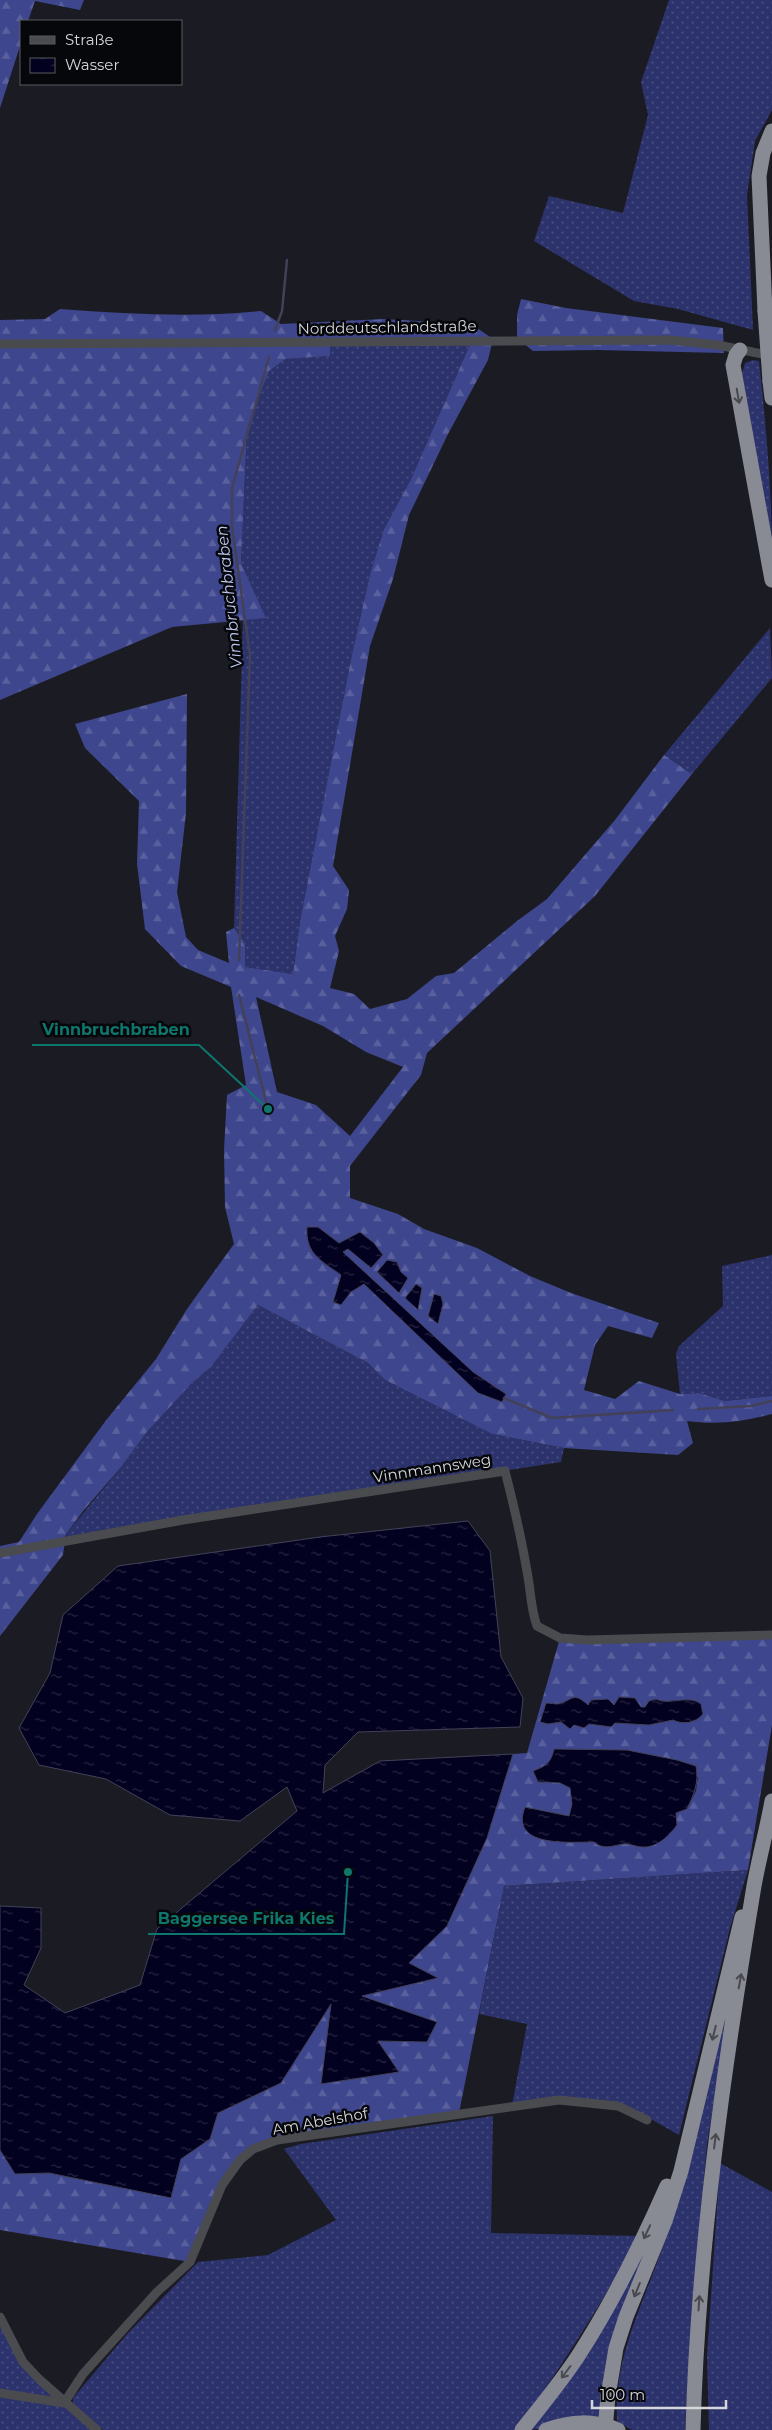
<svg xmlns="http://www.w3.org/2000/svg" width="772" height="2430" font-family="Montserrat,sans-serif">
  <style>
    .grass { fill: url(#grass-dots) }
    .forest { fill: url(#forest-firs); fill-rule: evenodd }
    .water { fill: url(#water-ripples); stroke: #424158 }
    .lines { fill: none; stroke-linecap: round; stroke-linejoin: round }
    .stream { stroke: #424158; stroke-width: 2.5 }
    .street { stroke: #4a4b4f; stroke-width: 9 }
    .highway { stroke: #898b94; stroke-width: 15 }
    .highway-bridge { stroke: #898b94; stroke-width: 15 }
    .oneway { stroke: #48494f }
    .labels { text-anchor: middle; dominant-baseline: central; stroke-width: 5; stroke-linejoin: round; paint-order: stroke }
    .street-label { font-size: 15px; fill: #d6d7db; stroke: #06070a }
    .water-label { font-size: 16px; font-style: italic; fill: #bbc5ee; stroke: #06070a }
    .leader { fill: none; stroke: #0f766e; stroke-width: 2 }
    .callout-dot { fill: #0f766e; stroke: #06070a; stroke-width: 2 }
    .callout-label { font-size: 16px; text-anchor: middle; font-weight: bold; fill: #0f766e; stroke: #06070a; stroke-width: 5; stroke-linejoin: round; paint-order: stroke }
  </style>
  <defs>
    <pattern id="grass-dots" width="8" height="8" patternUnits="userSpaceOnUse" patternTransform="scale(1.25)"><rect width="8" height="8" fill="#2c326c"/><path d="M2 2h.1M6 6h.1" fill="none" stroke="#4a4f80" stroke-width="1.8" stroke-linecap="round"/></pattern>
    <pattern id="forest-firs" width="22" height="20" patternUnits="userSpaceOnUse" patternTransform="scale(1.25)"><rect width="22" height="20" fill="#3e468e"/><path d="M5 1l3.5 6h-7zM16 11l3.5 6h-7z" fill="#59609d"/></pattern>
    <pattern id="water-ripples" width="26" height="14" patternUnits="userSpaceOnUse" patternTransform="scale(1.25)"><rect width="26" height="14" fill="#030120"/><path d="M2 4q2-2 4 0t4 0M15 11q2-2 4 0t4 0" fill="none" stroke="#272540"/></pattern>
  </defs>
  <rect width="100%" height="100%" fill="#1b1c23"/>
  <!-- grass -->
  <path class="grass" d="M669,0h103v110l-17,31 -8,54 6,135 -75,-21 -44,-8 -100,-60 15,-45 74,17 25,-98 -7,-33z
    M472,340l-61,139 -27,50 -14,45 -19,85 -37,190 -14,72 -7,53 -48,-7v-24l-11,-15 9,-308 23,-2 -25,-55 6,-134 22,-58 17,-12 44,-3v-15z
    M753,360l6,1c7,65 13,129 13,195l-30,-182 3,-11z
    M770,628l2,50 -80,96 -28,-19z
    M772,1255v141l-47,5 -26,-8 -19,1 -4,-40 3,-8 44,-40 -1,-40z
    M258,1305l110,58 17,17 107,54 72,14 -3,14 -378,58 -115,20 -2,-6 56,-68 24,-33 46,-50 19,-16z
    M748,1870l-18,58 -51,207 -30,-17 -31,-12 -59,-6 -47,6 15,-82 -48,-10 25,-128z
    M734,1975l-27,169 -16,183 -6,103h-53l-15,-9c-3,-69 28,-118 48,-182 26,-86 46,-176 69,-264z
    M493,2116l-2,117 148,3c-38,69 -77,130 -123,194h-413l-30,-27v-5l55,-65 70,-71 70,-7 68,-35 -52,-71 17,-5z
    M720,2163l52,29v238h-63l-2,-74z
    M654,2232l-54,188 -71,10z
    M0,2317l23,45 74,68h-97z"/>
  <!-- forest -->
  <path class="forest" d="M0,0h84l-4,10 -45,-9 -7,20h-7v22l-21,65z
    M521,299l45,9 157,20 1,25 -127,-3 -64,1 -16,-13v-23z
    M60,309c68,5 134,9 201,2l20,13 103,-5 49,3 44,6 16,11 -5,21 -40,74 -39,81 -16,64 -23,67 -37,220 16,24 -2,19 -12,27 4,15 -9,37 24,6 16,15 37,-10 29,-23 18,-3 63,-52 30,-22 68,-79 49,-65 28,19 -97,122 -168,157 -6,22 -71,91v32l48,16 26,15 53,19 53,28 41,17 88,30 -7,15 -44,-12 -13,19 -11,45 31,9 24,-18 41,13 19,-1 26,8 47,-5v18c-29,8 -55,11 -85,7l6,22 -15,12 -114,-7 -72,-14 -107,-54 -17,-17 -110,-58 -47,62 -19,16 -46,50 -24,33 -38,44 -18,24 -3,21 -63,81v-90l19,-4 18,-28 70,-95 49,-60 31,-50 47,-65 -9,-37 -1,-57 3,-55 19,-10 -15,-98 -50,-21 -36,-37 -8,-65 2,-63 -54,-53 -10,-24 112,-30 -1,119 -9,79 9,45 12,13 31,13 -3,-31 8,-4 11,15v24l48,7 7,-53 14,-72 37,-190 19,-85 14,-45 27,-50 61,-139 -142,2v14l-44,3 -17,12 -22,58 -6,134 25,55 -94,9 -172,73v-380l45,-1zM256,997l67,29 43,26 37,15 -53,69 -34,-31 -39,-13z
    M772,1635v90l-24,145 -244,16 -45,227 -182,27 -24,9 -31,36 -32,77 -190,-32v-80l15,24 34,-1 48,10 84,-24 29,-20 8,-26 63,-30 51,-80 67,69 -22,-31 50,1 -66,-46 76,-18 -28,-15 38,-37 40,-88 26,-84 14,-1 33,-115zM676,1700l21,1 6,13c-10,5 -19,11 -30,6l-24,5 -34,-2 -41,2 -13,-3 -13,2 -7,-8 5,-9 11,-2 88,2 4,-6 13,1zM561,1749l20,2 20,-2 97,28 -2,14 -9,18 -11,4 -32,34c-6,-1 -14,-3 -20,-3 -11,1 -20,7 -30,-2l-44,-1 2,-28 17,3 3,-12 -2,-16 -36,-17 13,-6z"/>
  <!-- water -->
  <path class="water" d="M307,1227h11l21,16 21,-11 14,11 9,12 -12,13 -23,-19 -5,3 130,120 33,22 -4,8 -24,-9 -114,-109 -13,8 -10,13 -8,-3 8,-27c-19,-14 -36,-21 -34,-48z
    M387,1260l10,2 4,10 7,6 -9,15 -22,-21z
    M416,1284l6,4 -4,22 -13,-12z
    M434,1294l7,2 2,8 -5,20 -10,-8z
    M468,1521l22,30 11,106 22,41 -3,29 -162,5 -33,33 -2,28 57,-32 133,-7 -26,84 -40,88 -38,37 29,15 -76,18 75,26 -10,20 -49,-1 21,31 -78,12 10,-80 -50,79 -63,30 -8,26 -29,20 -10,39 -122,-25 -34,1 -15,-24v-244l41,2v40l-17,37 41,28 75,-28 17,-56 140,-118 -10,-24 -47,34 -70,-6 -64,-36 -67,-14 -20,-37 31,-55 13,-58 55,-49 202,-29z
    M619,1697l16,1 6,9h4l4,-6 7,-2c14,7 32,-5 45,5l2,10c-7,9 -20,11 -30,6l-24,5 -34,-2 -4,4 -22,-3 -5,4 -10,-3 -4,4 -9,-7 -13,2 -8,-2 6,-19c4,0 9,1 12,1 15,-4 15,-13 30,1l3,-5 17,-1 6,6z
    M554,1749l73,1 50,10 19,6c3,17 -2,28 -9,43l-11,4 1,12c-8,11 -20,23 -35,22 -6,0 -13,-4 -19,-3 -11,2 -20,6 -29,-2 -25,0 -85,6 -69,-35l44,9 3,-12 -2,-16 -10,-5 -22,-1 -5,-11c13,-5 18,-8 21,-22z"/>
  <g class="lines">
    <!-- stream -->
    <path class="stream" d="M275,330l7,-19 5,-51
      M239,960l11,-305 -18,-129v-38l37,-131
      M239,995l29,114
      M504,1398l48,20 121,-8
      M698,1409l53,-3 21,-5"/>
    <!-- street -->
    <path class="street" d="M0,344l670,-4 48,5 54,11
      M0,1553l183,-33 322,-49c9,35 17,70 23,106 3,17 3,33 9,49l23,12 27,2 185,-5
      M0,2317l23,45 17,18 57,50
      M0,2393l64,10 19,-29 74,-82 33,-30 32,-77 18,-25 13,-11 24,-9 282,-40 59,6 29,14"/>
    <!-- highway -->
    <path class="highway" d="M765,311l-6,-135 4,-23 9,-22
      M740,350l-4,5 -3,10 39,215
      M770,381l2,17
      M608,2396l8,-48 10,-31 39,-96 16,-50 61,-254
      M522,2430c19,-24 39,-48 56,-74 35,-54 63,-111 89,-170
      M546,2430c26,-9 46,-10 72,0
      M693,2430c5,-183 31,-364 61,-544 5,-28 13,-57 18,-85"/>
    <!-- highway-bridge -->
    <path class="highway-bridge" d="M765,311l5,70
      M605,2430l3,-34"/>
  </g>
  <!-- one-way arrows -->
  <defs><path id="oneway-shaft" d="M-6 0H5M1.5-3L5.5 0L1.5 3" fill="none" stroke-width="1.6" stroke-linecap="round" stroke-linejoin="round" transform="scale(1.25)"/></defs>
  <g class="oneway">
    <use href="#oneway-shaft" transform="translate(738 396) rotate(80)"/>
    <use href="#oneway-shaft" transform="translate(740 1981) rotate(-80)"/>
    <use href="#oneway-shaft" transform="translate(714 2033) rotate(104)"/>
    <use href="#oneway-shaft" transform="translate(715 2141) rotate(-83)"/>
    <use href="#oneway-shaft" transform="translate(647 2232) rotate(115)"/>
    <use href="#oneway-shaft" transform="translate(637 2290) rotate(112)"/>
    <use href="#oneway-shaft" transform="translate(699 2303) rotate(-86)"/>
    <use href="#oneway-shaft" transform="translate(566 2372) rotate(127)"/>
  </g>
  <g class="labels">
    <!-- street labels -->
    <g class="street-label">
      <text transform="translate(387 327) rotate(-1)">Norddeutschlandstraße</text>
      <text transform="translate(432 1468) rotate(-9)">Vinnmannsweg</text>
      <text transform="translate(320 2121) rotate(-10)">Am Abelshof</text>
    </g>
    <!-- water labels -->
    <g class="water-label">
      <text transform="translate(229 597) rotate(-96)">Vinnbruchbraben</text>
    </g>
  </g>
  <!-- callouts -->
  <path class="leader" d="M268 1109L199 1045H32M348 1872L344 1934H148"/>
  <g class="callout-dot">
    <circle cx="268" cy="1109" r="5"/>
    <circle cx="348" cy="1872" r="5"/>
  </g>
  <g class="callout-label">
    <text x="116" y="1035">Vinnbruchbraben</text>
    <text x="246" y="1924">Baggersee Frika Kies</text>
  </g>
  <!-- legend -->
  <rect x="20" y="20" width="162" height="65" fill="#06070a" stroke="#595a5e"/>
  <rect x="30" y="36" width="25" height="8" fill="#4a4b4f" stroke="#595a5e"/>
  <text x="65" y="45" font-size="15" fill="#d6d7db">Straße</text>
  <rect x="30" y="58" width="25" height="15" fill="url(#water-ripples)" stroke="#595a5e"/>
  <text x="65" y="70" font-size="15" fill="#d6d7db">Wasser</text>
  <!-- scale -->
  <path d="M592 2400v8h134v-8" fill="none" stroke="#d6d7db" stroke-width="2.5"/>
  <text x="600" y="2400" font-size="15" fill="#d6d7db" stroke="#06070a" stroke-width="4" paint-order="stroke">100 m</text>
</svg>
